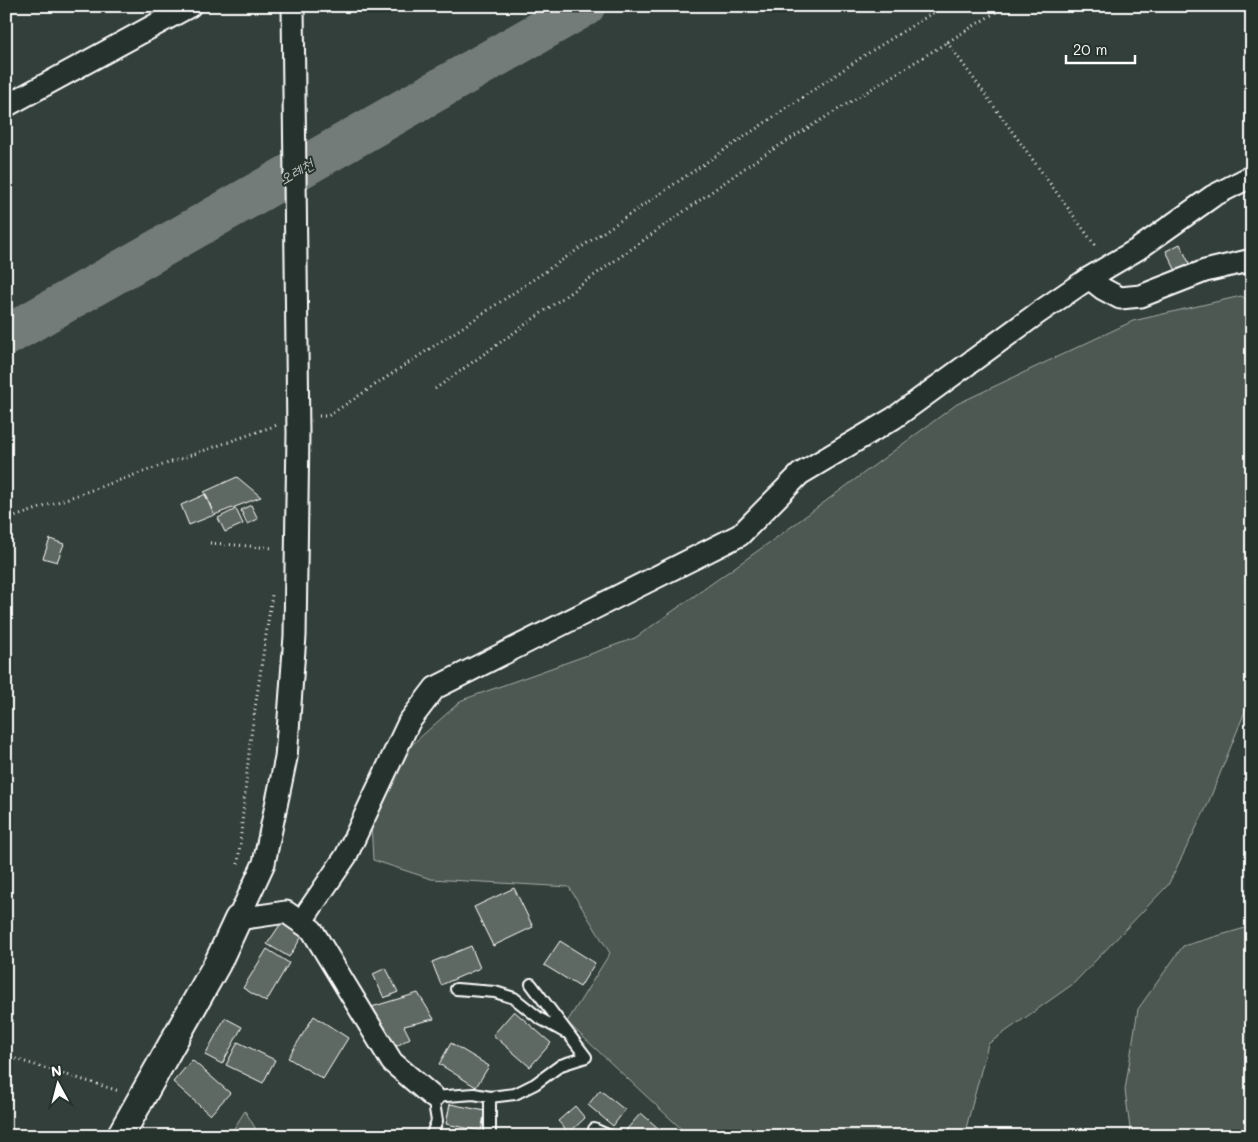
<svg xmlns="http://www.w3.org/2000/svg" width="1258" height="1142" font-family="Mali,'Poor Story',sans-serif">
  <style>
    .green { fill: #4d5853; stroke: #a6aca9 }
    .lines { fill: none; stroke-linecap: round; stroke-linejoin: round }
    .river { stroke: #737b78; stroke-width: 41 }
    .building { fill: #5f6964; stroke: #fff }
    .service-casing { stroke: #fff; stroke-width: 14 }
    .minor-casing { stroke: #fff; stroke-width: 25 }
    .tertiary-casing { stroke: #fff; stroke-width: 30 }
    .path { stroke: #fff; stroke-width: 3; stroke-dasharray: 1 4; stroke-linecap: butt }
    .service { stroke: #26332d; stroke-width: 10 }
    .minor { stroke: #26332d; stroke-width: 21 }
    .tertiary { stroke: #26332d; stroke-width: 26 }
    .labels { text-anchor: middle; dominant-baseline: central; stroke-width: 4; stroke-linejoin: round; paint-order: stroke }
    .water-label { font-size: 15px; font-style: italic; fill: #b9bdbc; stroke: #26332d }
  </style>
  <rect width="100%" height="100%" fill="#333f3a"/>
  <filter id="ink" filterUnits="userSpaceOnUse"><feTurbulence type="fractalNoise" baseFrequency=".02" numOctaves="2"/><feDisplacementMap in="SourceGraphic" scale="10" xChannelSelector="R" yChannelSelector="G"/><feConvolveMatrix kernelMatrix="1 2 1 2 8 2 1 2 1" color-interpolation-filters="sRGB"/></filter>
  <g filter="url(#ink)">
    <!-- green -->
    <path class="green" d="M1241,296l11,6v392l-45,112 -39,79 -95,99 -85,60 -24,92h-275l-122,-114 43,-69 -41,-66 -138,-8 -58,-19 -4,-77 93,-83 173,-62 145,-103 177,-131 176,-83z
      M1252,926v210h-121l-6,-46 13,-81 45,-63z
      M245,1111l15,25h-31z"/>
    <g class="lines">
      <!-- river -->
      <path class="river" d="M6,336l579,-330"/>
    </g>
    <!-- building -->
    <path class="building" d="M1180,244l13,27 -14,6 -13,-26z
      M237,477l24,20 -47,18 -10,-23z
      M206,494l8,21 -25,10 -8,-20z
      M251,505l7,14 -11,5 -6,-14z
      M236,509l7,15 -18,8 -7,-14z
      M50,539l14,5 -7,18 -14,-4z
      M514,888l19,39 -40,19 -19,-39z
      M282,922l21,13 -14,22 -22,-13z
      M560,941l35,22 -15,24 -36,-22z
      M471,946l9,22 -39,17 -9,-23z
      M267,949l22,14 -23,39 -23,-14z
      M386,968l12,24 -14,6 -11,-24z
      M418,993l16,26 -30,7 6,12 -18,11 -24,-41z
      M514,1011l37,32 -21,24 -37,-32z
      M314,1016l34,22 -25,41 -35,-21z
      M225,1018l17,9 -20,37 -17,-9z
      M238,1042l37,18 -12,23 -37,-18z
      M451,1043l38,23 -13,21 -37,-23z
      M192,1060l38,33 -20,22 -37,-33z
      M600,1090l25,20 -12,16 -25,-21z
      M450,1104l35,7 -4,20 -35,-7z
      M575,1106l10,12 -16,15 -11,-12z
      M641,1113l26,23h-35l-6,-6z
      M554,1131l3,5h-12z"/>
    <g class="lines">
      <!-- service casing -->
      <g class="service-casing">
        <path id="service" d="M456,989l39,3 19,6 25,20 25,14
          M594,1129l16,7
          M431,1136l6,-15 -4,-24 41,-3 16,3 25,-3 20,-10 26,-19 25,-8 -55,-73
          M490,1136v-39"/>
      </g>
      <!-- minor casing -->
      <g class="minor-casing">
        <path id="minor" d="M6,106l184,-100
          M1089,278l14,11 17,9 21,-2 64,-25 47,-11
          M238,919l26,-56 22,-105 9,-122 3,-203 -5,-427
          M238,919l48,-7 26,18 80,132 41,35
          M301,922l45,-66 63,-134 26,-34 305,-153 60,-61 94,-56 144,-105 51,-35 49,-29 75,-53 39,-20"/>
      </g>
      <!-- tertiary casing -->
      <g class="tertiary-casing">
        <path id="tertiary" d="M120,1136l97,-172 21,-45"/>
      </g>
      <!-- path -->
      <path class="path" d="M947,42l150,206
        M435,389l321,-229 250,-154
        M319,416h9l147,-97 390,-264 79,-49
        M6,520l271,-95
        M210,543l64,5
        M238,864l12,-122 22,-147
        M6,1056l113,35"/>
      <!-- service -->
      <use href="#service" class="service"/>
      <!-- minor -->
      <use href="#minor" class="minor"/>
      <!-- tertiary -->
      <use href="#tertiary" class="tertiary"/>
    </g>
  </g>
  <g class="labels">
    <!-- water labels -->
    <g class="water-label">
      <text transform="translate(296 171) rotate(-30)">오례천</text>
    </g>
  </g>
  <!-- margin -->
  <rect width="1258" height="1142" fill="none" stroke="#26332d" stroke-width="25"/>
  <rect x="12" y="12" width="1233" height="1117" fill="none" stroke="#fff" stroke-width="2" filter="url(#ink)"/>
  <!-- north arrow -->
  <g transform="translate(58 1084) rotate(353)" stroke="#26332d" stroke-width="4" paint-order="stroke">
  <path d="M0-4L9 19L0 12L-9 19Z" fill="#ffffff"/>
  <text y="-8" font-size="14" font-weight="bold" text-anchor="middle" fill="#ffffff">N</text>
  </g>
  <!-- scale -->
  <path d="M1066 55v8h69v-8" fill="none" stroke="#ffffff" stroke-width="2.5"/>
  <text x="1073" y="55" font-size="15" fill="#ffffff" stroke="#26332d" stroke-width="4" paint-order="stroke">20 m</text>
</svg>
